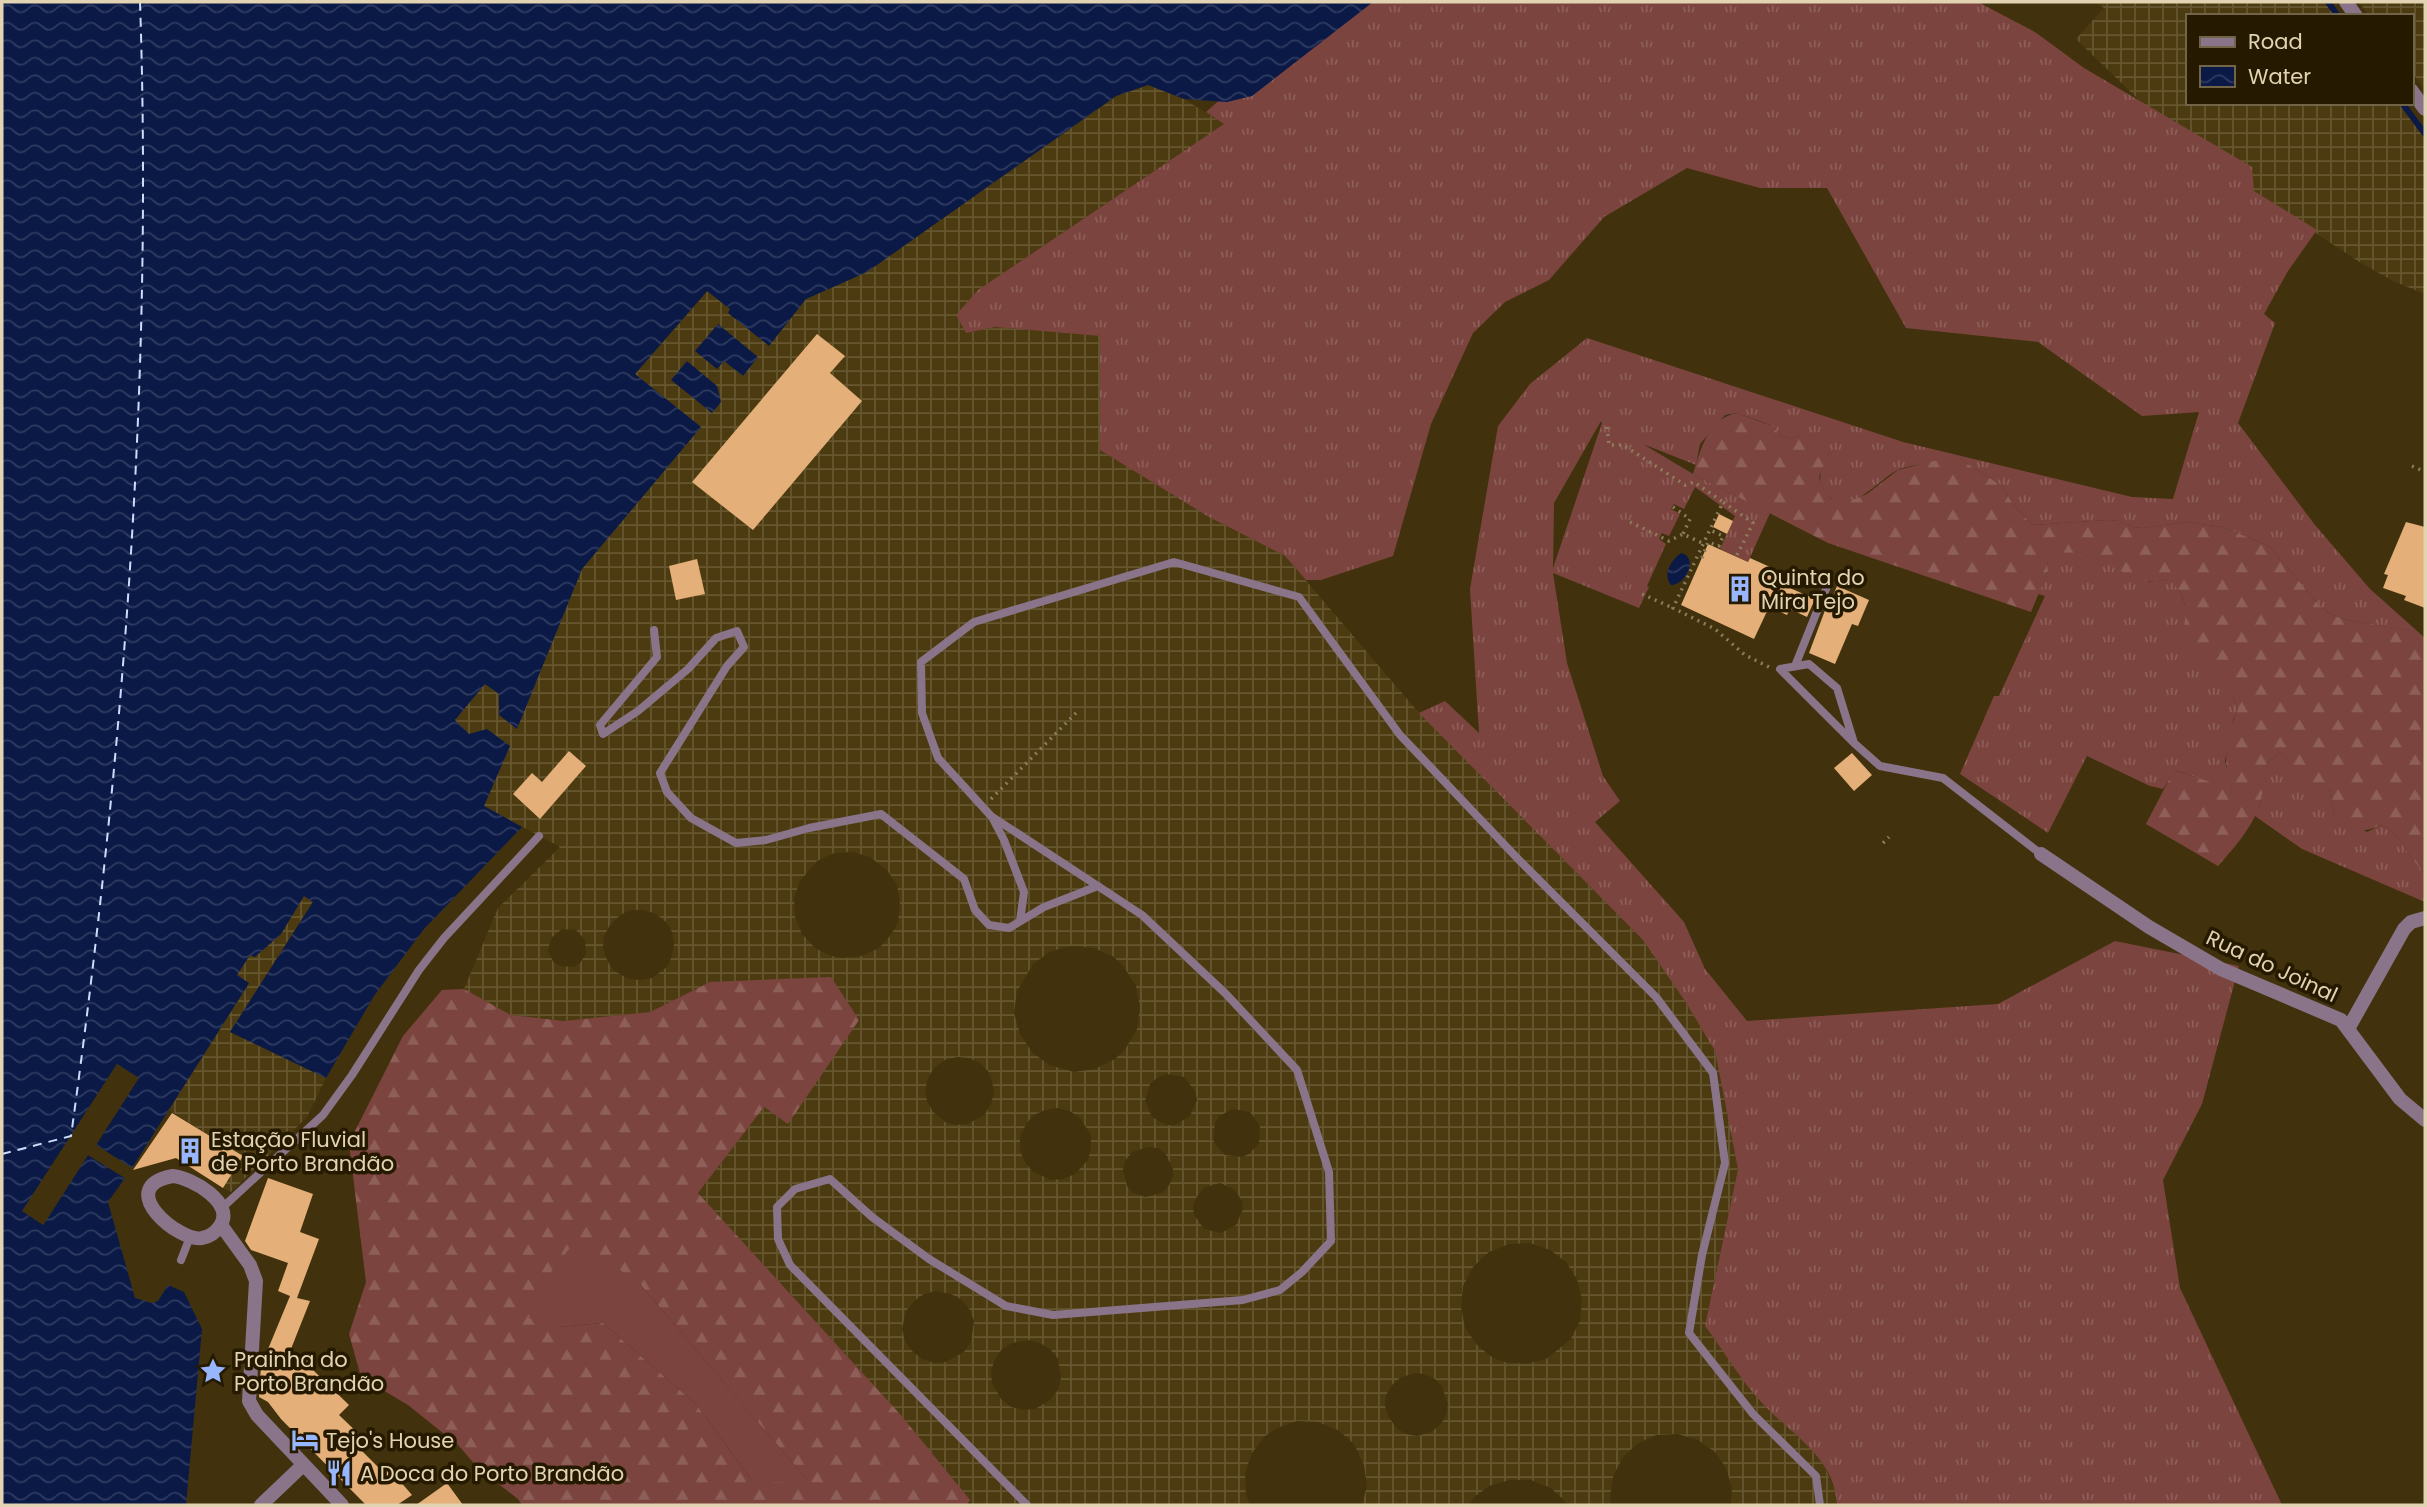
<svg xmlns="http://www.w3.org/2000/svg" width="2427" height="1507" font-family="Poppins,sans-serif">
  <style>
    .industrial { fill: url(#industrial-grid); fill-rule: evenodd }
    .grass { fill: url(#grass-tufts); fill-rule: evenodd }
    .forest { fill: url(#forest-firs); fill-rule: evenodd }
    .garden { fill: #7c443f }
    .water { fill: url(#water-waves) }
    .pier { fill: #41320d }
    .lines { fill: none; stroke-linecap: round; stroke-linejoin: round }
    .stream { stroke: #0b1947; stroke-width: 6 }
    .ferry { stroke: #ceddfd; stroke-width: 2; stroke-dasharray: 9 7; stroke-linecap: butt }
    .building { fill: #e4af78 }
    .path { stroke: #8d7e5b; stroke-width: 3.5; stroke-dasharray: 2 5; stroke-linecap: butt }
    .service { stroke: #8a7489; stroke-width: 8 }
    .minor { stroke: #8a7489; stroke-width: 14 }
    .labels { text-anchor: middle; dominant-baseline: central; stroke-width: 7; stroke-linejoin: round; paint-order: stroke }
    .poi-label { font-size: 21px; fill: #e2d3b2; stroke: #251a00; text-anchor: start }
    .street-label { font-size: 21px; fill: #e2d3b2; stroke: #251a00 }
  </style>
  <defs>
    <pattern id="industrial-grid" width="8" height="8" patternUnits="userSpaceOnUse" patternTransform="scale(1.75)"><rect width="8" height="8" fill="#4c3b10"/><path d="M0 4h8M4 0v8" fill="none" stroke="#665630"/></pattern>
    <pattern id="grass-tufts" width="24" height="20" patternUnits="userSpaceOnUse" patternTransform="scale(1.75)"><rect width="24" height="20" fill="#7c443f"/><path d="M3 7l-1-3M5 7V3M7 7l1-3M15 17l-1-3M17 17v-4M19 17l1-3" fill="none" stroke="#8e5e58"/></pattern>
    <pattern id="forest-firs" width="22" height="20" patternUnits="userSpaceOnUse" patternTransform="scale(1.75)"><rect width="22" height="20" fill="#7c443f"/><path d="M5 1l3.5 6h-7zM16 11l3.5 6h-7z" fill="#8e5e58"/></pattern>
    <pattern id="water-waves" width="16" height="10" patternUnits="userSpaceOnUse" patternTransform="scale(1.75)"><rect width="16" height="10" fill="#0b1947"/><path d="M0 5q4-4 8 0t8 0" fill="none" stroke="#2e3a5f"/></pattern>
  </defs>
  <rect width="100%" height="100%" fill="#41320d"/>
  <!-- industrial -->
  <path class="industrial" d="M2095,2h235l10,14h-153v87h216l22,31v160l-32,-13 -32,-18 -147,-97 -71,-62 -67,-65 28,-31z
    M2359,2h66v88l-14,-19v-55h-42z
    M1148,85l36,14 40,25 -246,166 -11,43 28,-6 105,9v114l109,67 76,39 128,150 230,234 42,61 30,50 23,117 -33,158 57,77 59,55 15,35 1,12h-106l1,-17 -6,-20 -11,-16 -17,-12 -20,-6 -22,1 -19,9 -14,13 -10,19 -3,21 1,8h-42l-18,-17 -20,-8h-21l-21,6 -15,11 -5,8h-107l5,-19 -3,-21 -10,-21 -16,-14 -20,-8 -21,-1 -20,7 -12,8 -13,17 -7,20 1,21 4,11h-277l-73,-91 -202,-221 66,-86 24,16 -78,-141 -60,30 -86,9 -53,-6 -47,-26 34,-81 62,-61 -76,-41 -15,-72 -15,-14 31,-37 14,11 18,34 65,-159 119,-142 -66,-53 73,-83 22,19 -2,3 41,32 37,-46 61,-27 250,-176zM853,852l17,5 17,13 10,15 3,19 -2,18 -7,13 -12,13 -17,8 -19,2 -12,-2 -16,-8 -13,-14 -7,-17 -1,-19 6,-17 17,-20 17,-8zM631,910h13l12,4 10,8 6,10 2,12 -2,12 -5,11 -15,11 -12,2 -12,-1 -15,-9 -6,-10 -4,-12 1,-12 6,-11 10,-10zM562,929l14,1 9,10 1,14 -6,9 -6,4 -14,-1 -6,-3 -6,-12 3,-13zM1072,946l22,2 20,9 10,10 12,19 4,21 -3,22 -11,19 -11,11 -20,10 -21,3 -25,-7 -17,-13 -12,-18 -6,-21 3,-22 16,-27 18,-13zM957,1057l12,1 11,5 8,8 4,10 2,11 -3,12 -6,10 -17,10 -12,1 -11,-3 -12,-10 -6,-11 -2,-11 3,-12 6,-10 11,-8zM1167,1074l17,3 11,14 2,9 -7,16 -15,9h-9l-14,-8 -7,-16 5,-17 8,-7zM1058,1108l12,3 10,7 11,17v13l-3,12 -13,14 -12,5 -12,1 -19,-9 -8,-10 -4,-12v-12l6,-13 8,-9 11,-5zM1233,1109l17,3 10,14 -1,17 -10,11 -7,3 -17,-2 -8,-8 -4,-7 2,-17 4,-7zM1148,1147l10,1 7,5 8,16v8l-5,10 -6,6 -17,4 -12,-4 -6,-7 -4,-16 2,-9 7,-9zM1220,1183l15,7 7,11 1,8 -7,16 -15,8 -17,-4 -10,-14 -1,-9 3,-8 7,-10zM1530,1243l20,7 16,12 11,17 5,21 -2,21 -10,19 -24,19 -21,5 -21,-2 -11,-4 -16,-13 -12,-17 -4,-21 2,-21 10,-19 16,-15 20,-8zM936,1291l15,3 11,6 8,10 4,11 -3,21 -7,10 -18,10 -12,1 -12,-4 -10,-8 -7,-10 -3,-12 4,-18 8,-10 10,-7zM1029,1340l11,3 10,6 8,10 3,19 -3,12 -8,10 -15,9 -12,1 -12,-3 -10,-8 -9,-16 -1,-12 4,-12 7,-10 10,-6zM1414,1373l11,1 10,5 7,7 6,19 -2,11 -6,9 -9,7 -14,4 -11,-2 -9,-5 -9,-13 -3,-10 1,-11 6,-10 8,-7z
    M304,896l9,5 -83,131 96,46 -19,39 -76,75 -8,-4 19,-32 -73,-46 80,-126 -12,-9 13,-20 31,-21z"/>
  <!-- grass -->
  <path class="grass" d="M1367,2h611l57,30 49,36 168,99 2,24 63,39 -29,41 -24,43 11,9 -37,100 77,102 55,64 55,49v8l-15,-15 -67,-12 -12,-5 -10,-7 -52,-61 -46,-19 -37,-5 -43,6 -11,-1 -12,-6 -13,-1 -74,5 -18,-18 -13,-21 -42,-27c-19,4 -42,4 -60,10 -20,7 -52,54 -75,23 -10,-14 -2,-26 4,-40l-26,-18 -12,5 -11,-4 -8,-9 -12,-5 -23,-8 -12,2 -25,29 -4,21 -53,-21 50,30 77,39 -22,49 -28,-13 15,-33 -40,-29 -11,22 -10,-5 -3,5 9,5 -11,22 -7,-3 -3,6 7,5 -19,42 2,1 -10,21 -86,-35 14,90 36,113 17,25 -25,21 89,100 21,47 42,52 251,-17 117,-63 124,25 -37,138 -39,76 17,108 102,217h-445c-2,-47 -45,-70 -74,-101 -22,-23 -39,-53 -58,-78l33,-157 -23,-118 -30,-50 -42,-61 -224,-227 26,-12 34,32 -9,-144 28,-163 32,-42 57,-46 316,104 229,55 41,2 26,-87 -57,4 -104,-74 -132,-14 -79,-140h-67l-73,-20 -83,49 -55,63 -44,22 -32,31 -42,91 -38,132 -72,24h-15l-21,-24 -76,-39 -109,-67v-114l-105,-9 -29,6 -10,-18 22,-25 246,-166 -18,-12 58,-51zM1601,421l1,2 -49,145 1,-65z
    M2073,551l25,8 51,23 20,-3c12,10 19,27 17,43l47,74 5,13 -5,11 -8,41 7,29 -57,-20 -12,19 -13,-3 -63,-30 -39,77 -88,-59 34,-78h5l46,-100 -7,-2 10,-23 -1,-12 11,-7z
    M2280,753l36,35h13l5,25 33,19 14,-7c22,10 26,33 44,48v29l-123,-53 -47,-33 5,-12 7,-41z"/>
  <!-- forest -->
  <path class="forest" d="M1737,413l35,13 8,9 11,4 12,-5 24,5 2,13 -10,25 4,12 8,10 12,2 12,-2 12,-5 31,-24 36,-9 26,-2 42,27 13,21 18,18 74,-5 13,1 12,6 11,1 43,-6 37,5 46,19 52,61 10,7 12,5 68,12 14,15v227c-18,-15 -22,-38 -44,-48 -24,11 -29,4 -47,-12l-5,-25 -13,1 -36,-36 -13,10c-2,14 -4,30 -8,44 -8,22 -26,42 -41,59l-72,-42 28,-54 58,19c-11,-24 -5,-57 6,-80l-5,-13 -52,-62c9,-21 5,-41 -13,-55 -7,1 -15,4 -22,2 -32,-8 -66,-43 -99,-22l1,12 -17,41 -203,-69 -135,-69c8,-24 14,-55 44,-61z
    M831,977l28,43 -71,104 -24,-17 -66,86 202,221 70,86 -3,5h-445l-4,-6 -39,-30 -21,-24 -50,-40 -47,-28 -12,-43 17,-52 -17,-139 54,-107 39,-46 22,-1 47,26 53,6 86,-9 60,-30zM639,1283l169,198 -55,1 -57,-78 -93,-81 -46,4z"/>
  <!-- garden -->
  <path class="garden" d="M576,1240l63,43 170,199h-56l-57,-78 -93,-81 -46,4 -28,-9 20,-43z"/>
  <!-- water -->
  <path class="water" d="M2,2h1371l-121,94 -25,6 -43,-3 -36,-14 -32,11 -249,176 -61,27 -37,47 -41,-33 2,-4 -23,-18 -72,83 66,53 -119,142 -65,160 -18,-14v-21l-14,-10 -30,36 14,14 18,-5 23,17 -26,60 38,21 -98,102 -50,67 -48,82 -96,-46 83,-130 -9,-6 -23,38 -26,23 -5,-2 -13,20 12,8 -117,185 -36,-23 42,-67 -21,-14 -94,147 21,13 44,-69 37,23 -17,24 27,96 17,5 6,-2 10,-16 16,7 18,37 -16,176h-184z
    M718,324l40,33 -15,19 -19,-15 -7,8 -22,-18z
    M687,361l30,25 4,16 -9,11 -41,-33z
    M1681,553c18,4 5,32 -10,32 -9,-10 0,-25 10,-32z"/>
  <!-- pier -->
  <path class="pier" d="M117,1064l22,14 -43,67 36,23 -2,3 -38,-26 42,-66 -16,-10 -91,141 15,10 45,-68 40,23 -2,3 -37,-23 -45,70 -21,-14z"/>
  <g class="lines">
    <!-- stream -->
    <path class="stream" d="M2328,2l10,14
      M2402,103l23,31"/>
    <!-- ferry -->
    <path class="ferry" d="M2,1154l69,-18c52,-376 82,-755 69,-1134"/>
  </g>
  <!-- building -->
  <path class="building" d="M817,334l28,22 -15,17 32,28 -109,129 -61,-48z
    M1719,514l14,7 -6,13 -14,-7z
    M2406,522l19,5v81l-21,-8 2,-4 -23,-8 5,-13 -4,-1z
    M1708,544l40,18 2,-4 31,14 -5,10 39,17 -8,18 -17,-8 -3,6 -18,-8 -15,32 -73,-34z
    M697,559l8,35 -29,6 -7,-34z
    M1837,586l32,14 -11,26 -6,-2 -17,40 -26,-11 18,-48 2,1z
    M569,751l17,15 -46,53 -27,-25 19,-21 10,9z
    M1852,753l20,22 -18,16 -20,-23z
    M172,1113l71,43 -20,32 -47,-30 -43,12z
    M268,1178l45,16 -13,38 19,7 -22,59 13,3 -21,53 27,9 -3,7 36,35 -10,10 23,22 -7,7 25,25 6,-4 26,30 -15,10h-31l-85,-86 -13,-17 -9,-5 2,-31 29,-70 -12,-5 10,-28 -37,-13 -6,-9z
    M447,1483l16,22h-47z"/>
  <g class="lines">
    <!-- path -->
    <path class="path" d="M1607,427l2,18h14l62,40 9,-3 29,20
      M2412,466l13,6
      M1673,507l17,12 -7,15
      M1630,522l39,19 14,-7 19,9
      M1737,555l16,-32 -30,-21 -50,106 42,21 30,26 24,12
      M1702,558l6,-16 11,4 4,-10 -13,-6
      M1642,594l31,14
      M991,799l85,-86
      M1883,843l6,-6"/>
    <!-- service -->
    <path class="service" d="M654,630l3,27 -57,68 3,9 35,-23 50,-42 28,-31 21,-7 7,16 -17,19 -67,107 7,19 24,26 45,25 30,-3 43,-12 72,-14 83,65 11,31 14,15 20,3 35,-21 54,-21
      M1795,666l33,-82
      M1854,743l-74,-74 29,-5 28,24 17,55 26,23 63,12 98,76
      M993,819l11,21 20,52 -4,29
      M223,1207l100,-92 29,-40 67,-105 25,-32 95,-102
      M181,1260l9,-23
      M1027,1505l-237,-240 -12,-26 -1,-32 18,-18 35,-10 42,38 57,42 77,47 47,9 190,-15 37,-10 22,-18 29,-31 -2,-69 -32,-102 -71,-76 -84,-79 -151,-99 -53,-58 -16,-45 -1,-51 53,-40 200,-60 125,35 101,138 119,125 137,137 57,76 12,90 -23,92 -13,78 64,81 63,62 4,29"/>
    <!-- minor -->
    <path class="minor" d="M2346,2l10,14
      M2411,90l14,19
      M2041,854l108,73 72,42 120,51 59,79 25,21
      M2348,1029l56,-100 7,-7 14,-4
      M173,1176c19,2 63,27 47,50 -4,6 -11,11 -18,12 -22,5 -90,-51 -29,-62z
      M221,1225l29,40 6,16 -7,120 8,14 85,90
      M261,1505l42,-40"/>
  </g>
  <!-- icons -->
  <defs>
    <g id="building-bare" transform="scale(2.1)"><path d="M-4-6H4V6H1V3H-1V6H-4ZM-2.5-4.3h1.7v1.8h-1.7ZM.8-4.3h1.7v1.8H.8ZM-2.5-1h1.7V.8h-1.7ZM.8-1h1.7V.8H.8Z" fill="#98b6fd" stroke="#251a00" stroke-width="2.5" paint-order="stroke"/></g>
    <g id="sight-bare" transform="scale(2.1)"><path d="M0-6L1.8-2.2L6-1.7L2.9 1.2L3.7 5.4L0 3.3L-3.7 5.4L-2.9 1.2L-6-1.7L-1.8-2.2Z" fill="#98b6fd" stroke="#251a00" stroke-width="2.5" paint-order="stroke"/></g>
    <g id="hotel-bare" transform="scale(2.1)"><path d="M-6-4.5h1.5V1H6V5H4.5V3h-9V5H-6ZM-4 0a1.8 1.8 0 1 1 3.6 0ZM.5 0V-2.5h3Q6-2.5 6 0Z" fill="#98b6fd" stroke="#251a00" stroke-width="2.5" paint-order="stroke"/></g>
    <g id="restaurant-bare" transform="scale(2.1)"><path d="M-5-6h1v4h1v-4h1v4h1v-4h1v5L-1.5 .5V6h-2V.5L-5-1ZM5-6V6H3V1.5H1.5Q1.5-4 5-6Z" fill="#98b6fd" stroke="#251a00" stroke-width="2.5" paint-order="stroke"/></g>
  </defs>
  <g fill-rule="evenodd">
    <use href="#building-bare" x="1740" y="589"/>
    <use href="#building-bare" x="190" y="1151"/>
    <use href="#sight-bare" x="213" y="1371"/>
    <use href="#hotel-bare" x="305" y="1440"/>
    <use href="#restaurant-bare" x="339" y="1473"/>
  </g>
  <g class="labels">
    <!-- poi labels -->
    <g class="poi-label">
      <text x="1761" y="577">Quinta do<tspan x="1761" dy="24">Mira Tejo</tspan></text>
      <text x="211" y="1139">Estação Fluvial<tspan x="211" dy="24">de Porto Brandão</tspan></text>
      <text x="234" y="1359">Prainha do<tspan x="234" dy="24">Porto Brandão</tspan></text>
      <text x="326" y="1440">Tejo's House</text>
      <text x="360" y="1473">A Doca do Porto Brandão</text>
    </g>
    <!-- street labels -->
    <g class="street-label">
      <text transform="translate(2272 966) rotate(25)">Rua do Joinal</text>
    </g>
  </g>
  <!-- border -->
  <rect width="2427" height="1507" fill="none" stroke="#e2d3b2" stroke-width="7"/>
  <!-- legend -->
  <rect x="2186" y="14" width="228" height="91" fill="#251a00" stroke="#716447" stroke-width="2"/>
  <rect x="2200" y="37" width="35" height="10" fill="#8a7489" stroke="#716447" stroke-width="2"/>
  <text x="2248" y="49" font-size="21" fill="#e2d3b2">Road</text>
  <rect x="2200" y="66" width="35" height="21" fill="url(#water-waves)" stroke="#716447" stroke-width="2"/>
  <text x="2248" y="84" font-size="21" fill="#e2d3b2">Water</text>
</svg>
